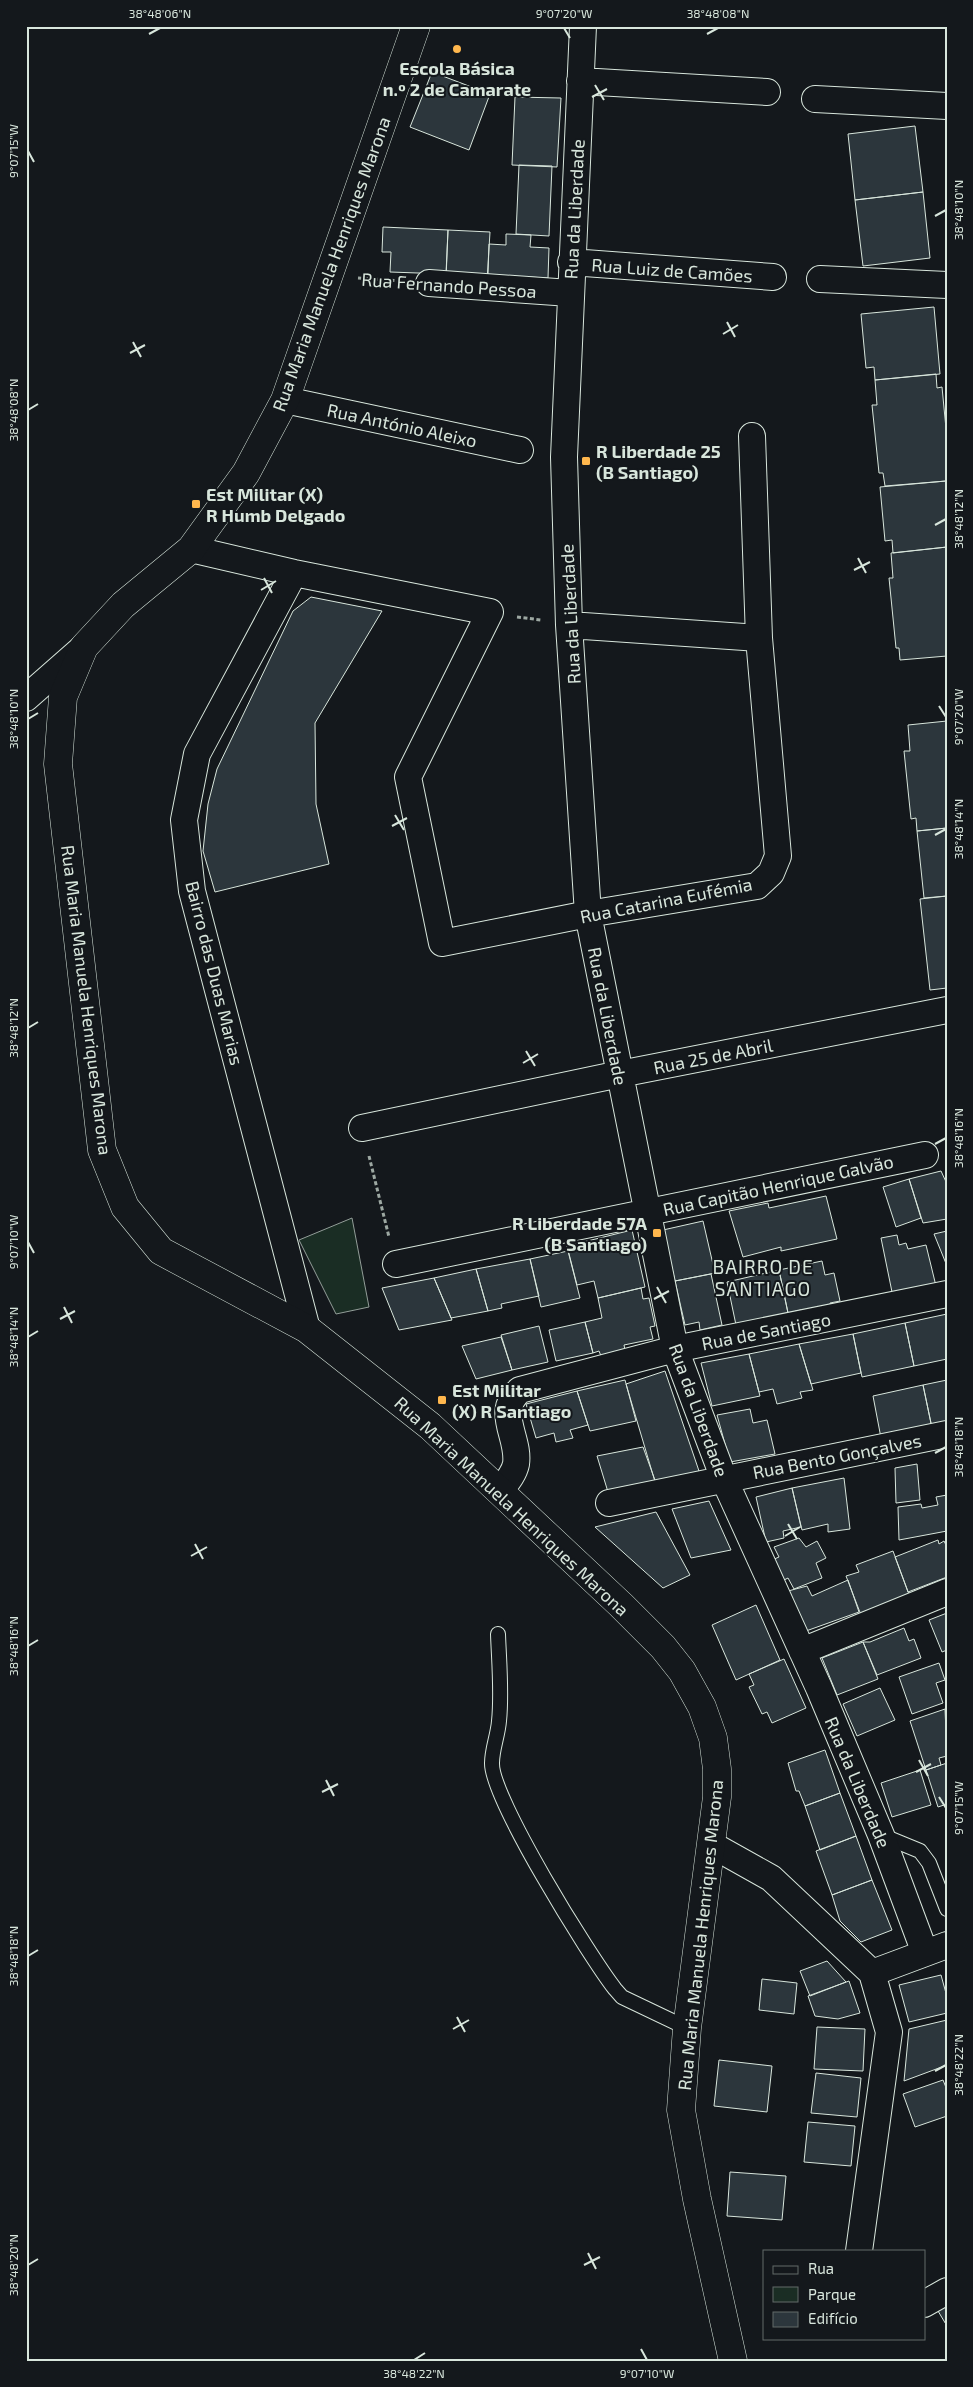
<svg xmlns="http://www.w3.org/2000/svg" width="973" height="2387" font-family="'Exo 2',sans-serif">
  <style>
    .green { fill: #1a2d24; stroke: #939e99 }
    .building { fill: #2c363c; stroke: #d8e6dc }
    .lines { fill: none; stroke-linecap: round; stroke-linejoin: round }
    .lane-casing { stroke: #d8e6dc; stroke-width: 16 }
    .street-casing { stroke: #d8e6dc; stroke-width: 28 }
    .secondary-casing { stroke: #d8e6dc; stroke-width: 29 }
    .path { stroke: #9da8a2; stroke-width: 3; stroke-dasharray: 4 2.5; stroke-linecap: butt }
    .lane { stroke: #14181c; stroke-width: 14 }
    .street { stroke: #14181c; stroke-width: 26 }
    .secondary { stroke: #14181c; stroke-width: 28 }
    .ticks { fill: none; stroke: #d8e6dc; stroke-width: 2 }
    .poi-dot { fill: #ffb74d; stroke: #14181c; stroke-width: 2 }
    .labels { text-anchor: middle; dominant-baseline: central; stroke-width: 4; stroke-linejoin: round; paint-order: stroke }
    .poi-label { font-size: 18px; font-weight: bold; fill: #d8e6dc; stroke: #14181c; text-anchor: start }
    .street-label { font-size: 18px; fill: #d8e6dc; stroke: #14181c }
    .neighbourhood-label { font-size: 19px; letter-spacing: 1px; fill: #d8e6dc; stroke: #14181c }
    .neatline { fill: none; stroke: #d8e6dc; stroke-width: 2 }
    .ticks-label { font-size: 12px; text-anchor: middle; fill: #d8e6dc }
  </style>
  <rect width="100%" height="100%" fill="#14181c"/>
  <!-- green -->
  <path class="green" d="M352,1218l17,89 -33,7 -37,-74z"/>
  <!-- building -->
  <path class="building" d="M432,72l58,22 -21,56 -59,-23z
    M515,97l46,1 -4,69 -45,-2z
    M915,126l8,66 -68,8 -7,-66z
    M519,165l33,1 -3,70 -33,-2z
    M923,192l7,66 -67,8 -8,-66z
    M383,227l65,3 -2,44 -56,-2 1,-20h-9z
    M448,230l42,2 -3,49 -41,-2z
    M506,234l25,1 -1,12 19,1 -1,30 -60,-3 1,-31 17,1z
    M934,307l6,67 -65,6 -1,-13 -8,1 -5,-54z
    M936,374l1,14 5,-1 5,52 -1,42 -61,5 -2,-13h-4l-7,-68h5l-2,-25z
    M946,481l1,66 -54,6 -1,-13 -7,1 -5,-54z
    M947,547v109l-47,4 -1,-12h-3l-7,-70h4l-2,-25z
    M311,597l71,14 -67,112 1,81 13,60 -114,28 -12,-41 5,-47 9,-35 76,-158z
    M947,721v107l-30,3 -1,-13 -5,1 -7,-68h6l-2,-26z
    M947,828v68l-23,2 -7,-67z
    M947,896v92l-17,2 -10,-91z
    M941,1171l6,13v35l-24,4 -14,-44z
    M909,1179l12,39 -25,9 -13,-40z
    M826,1196l11,43 -56,12v-4l-38,10 -14,-46 39,-8 1,5z
    M703,1221l12,52 -40,8 -12,-51z
    M632,1230l13,57 -47,11 -4,-17 -17,4 -10,-39z
    M947,1231v35l-13,-32z
    M897,1235l2,10 7,-2 2,6 18,-4 10,41 -44,6 -11,-54z
    M568,1251l12,47 -39,9 -11,-48z
    M530,1259l9,37 -38,8 1,4 -14,3 -12,-42z
    M822,1261l3,14 9,-2 6,28 -10,2 1,5 -29,6 -1,-4 -13,3 -9,-43z
    M476,1269l12,42 -37,7 -17,-40z
    M779,1270l9,43 -52,12 -9,-43z
    M711,1274l11,51 -22,5 -1,-8 -14,3 -10,-44z
    M434,1278l18,42 -53,10 -17,-42z
    M641,1288l2,11 6,-1 6,28 -5,1 3,12 -29,6 1,5 -24,6 -2,-5 -6,2 -8,-31 17,-4 -4,-20z
    M947,1314v45l-33,7 -9,-43z
    M585,1322l8,31 -37,8 -7,-31z
    M905,1323l9,43 -52,11 -9,-43z
    M539,1326l9,36 -36,8 -11,-35z
    M853,1334l8,39 -50,11 -12,-40z
    M501,1337l11,33 -36,9 -14,-33z
    M799,1344l14,46 -13,2 2,6 -25,6 -4,-15 -14,3 -10,-38z
    M749,1354l11,42 -48,10 -11,-43z
    M665,1371l34,100 -43,14 -30,-101z
    M625,1380l11,41 -46,10 -13,-40z
    M947,1380v45l-15,3 -9,-43z
    M923,1385l9,43 -51,10 -8,-42z
    M577,1391l11,34 -18,5 3,8 -17,4 -2,-9 -18,5 -10,-34z
    M750,1409l3,14 14,-3 8,34 -45,8 -13,-47z
    M643,1447l13,36 -48,9 -11,-36z
    M917,1464l3,36 -24,3 -1,-35z
    M844,1478l6,51 -22,3v-8l-26,6 -10,-42z
    M792,1488l9,39 -18,4 1,7 -18,4 -10,-45z
    M947,1495v36l-48,9 -1,-33 23,-3 1,4 16,-3 -2,-8z
    M709,1501l22,49 -40,8 -19,-49z
    M656,1512l34,63 -27,13 -68,-61z
    M799,1538l7,9 11,-6 9,17 -10,5 6,15 -28,11 -6,-11 -6,3 -10,-21 7,-3 -5,-10z
    M938,1540l1,4 5,-3 3,6v30l-39,15 -13,-35z
    M893,1551l17,46 -49,18 -15,-39 13,-4 -3,-7z
    M848,1580l11,32 -53,19 -18,-40 19,-5 5,10z
    M756,1605l24,55 -44,20 -24,-55z
    M947,1613v37l-5,2 -13,-32z
    M904,1628l5,13 5,-2 7,19 -44,17 -14,-33h7z
    M863,1642l15,37 -41,16 -15,-37z
    M784,1659l22,49 -34,15 -5,-11 -5,2 -13,-27 5,-2 -5,-11z
    M939,1663l6,17 -9,3 7,20 -31,11 -13,-37z
    M880,1688l15,32 -38,16 -14,-32z
    M945,1709l2,47 -8,2 2,7 -15,5 -16,-49z
    M825,1750l15,43 -35,13 -6,-15h-3l-8,-28z
    M947,1763v41l-9,3 -12,-37z
    M920,1770l11,35 -39,12 -11,-34z
    M840,1793l16,43 -36,14 -15,-44z
    M856,1836l16,44 -40,15 -16,-44z
    M872,1880l20,50 -31,12 -21,-21 -8,-26z
    M827,1961l19,21 -36,14 -10,-25z
    M941,1975l6,22v16l-38,9 -10,-37z
    M762,1979l35,4 -3,31 -35,-4z
    M849,1981l11,32 -22,6 -23,-3 -7,-20z
    M947,2020v45l-43,16 5,-52z
    M817,2027l48,2 -2,42 -49,-2z
    M719,2060l53,6 -5,46 -53,-6z
    M816,2073l45,5 -4,39 -46,-4z
    M943,2080l4,10v26l-32,11 -12,-33z
    M808,2122l47,4 -4,40 -47,-4z
    M730,2172l56,4 -4,44 -55,-4z
    M947,2305v21l-9,-15z"/>
  <g class="lines">
    <!-- lane casing -->
    <g class="lane-casing">
      <path id="lane" d="M498,1634c1,28 4,59 1,87 -1,14 -7,28 -7,42 -1,35 98,194 123,226l7,8 65,31
        M881,1835l39,16 9,12 18,46"/>
    </g>
    <!-- street casing -->
    <g class="street-casing">
      <path id="street" d="M583,26l-19,431 5,168 19,289 87,435 49,130 95,209 62,147 44,118
        M580,81l187,11
        M815,99l132,7
        M571,262l202,15
        M820,279l127,6
        M429,283l141,10
        M285,400l235,50
        M191,549l103,24 196,39 -82,165 34,166 146,-29 169,-28 14,-13 7,-17 -19,-218 -7,-202
        M294,573l-97,181 -13,66 8,71 115,438
        M569,625l190,13
        M26,698l58,-51
        M362,1128l258,-54 327,-64
        M396,1264l529,-109
        M500,1491c6,-8 14,-17 16,-27 4,-27 -22,-52 4,-74l155,-41 272,-55
        M609,1503l338,-69
        M802,1651l145,-59
        M712,1845l59,33 101,95 17,59 -30,219
        M872,1973l75,-28
        M924,2304l23,-13"/>
    </g>
    <!-- secondary casing -->
    <g class="secondary-casing">
      <path id="secondary" d="M416,26l-131,374 -39,73 -55,76 -68,56 -39,42 -21,50 -5,67 44,386 23,57 36,44 146,78 123,97 191,179 42,42 19,24 20,36 11,31 4,31v28l-30,231 -6,82 16,89 36,162"/>
    </g>
    <!-- path -->
    <path class="path" d="M358,278l43,3
      M517,617l24,3
      M369,1156l20,81"/>
    <!-- lane -->
    <use href="#lane" class="lane"/>
    <!-- street -->
    <use href="#street" class="street"/>
    <!-- secondary -->
    <use href="#secondary" class="secondary"/>
  </g>
  <!-- ticks -->
  <path class="ticks" d="M564,28l6,10M149,34l11,-6M707,34l11,-6M595,85l9,15M592,97l15,-8M28,151l6,11M935,216l11,-6M727,322l8,15M723,334l15,-9M133,342l8,15M130,353l15,-8M28,410l10,-6M935,525l11,-6M858,558l8,15M854,570l16,-8M264,578l8,15M261,590l15,-9M939,706l7,11M28,719l10,-6M395,815l9,15M392,826l15,-8M935,835l11,-6M28,1028l10,-6M526,1051l9,15M523,1063l15,-9M935,1144l11,-6M28,1242l6,11M657,1287l9,16M654,1299l15,-8M64,1307l8,16M60,1319l15,-8M28,1337l10,-6M935,1453l11,-6M788,1524l9,15M785,1536l15,-9M195,1544l8,15M191,1556l16,-9M28,1646l10,-6M919,1760l9,16M916,1772l15,-8M326,1780l8,16M322,1792l16,-8M939,1797l7,11M28,1956l10,-6M457,2017l8,15M453,2029l16,-9M935,2071l11,-6M588,2253l8,16M28,2265l10,-6M584,2265l16,-8M641,2349l6,11M414,2360l11,-7"/>
  <!-- markers -->
  <g class="poi-dot">
    <circle cx="457" cy="49" r="5"/>
    <rect x="581" y="456" width="10" height="10" rx="2.5"/>
    <rect x="191" y="499" width="10" height="10" rx="2.5"/>
    <rect x="652" y="1228" width="10" height="10" rx="2.5"/>
    <rect x="437" y="1395" width="10" height="10" rx="2.5"/>
  </g>
  <g class="labels">
    <!-- poi labels -->
    <g class="poi-label">
      <text x="457" y="68" text-anchor="middle">Escola Básica<tspan x="457" dy="21">n.º 2 de Camarate</tspan></text>
      <text x="596" y="451">R Liberdade 25<tspan x="596" dy="21">(B Santiago)</tspan></text>
      <text x="206" y="494">Est Militar (X)<tspan x="206" dy="21">R Humb Delgado</tspan></text>
      <text x="647" y="1223" text-anchor="end">R Liberdade 57A<tspan x="647" dy="21">(B Santiago)</tspan></text>
      <text x="452" y="1390">Est Militar<tspan x="452" dy="21">(X) R Santiago</tspan></text>
    </g>
    <!-- street labels -->
    <g class="street-label">
      <text transform="translate(574 209) rotate(-87)">Rua da Liberdade</text>
      <text transform="translate(331 264) rotate(-70)">Rua Maria Manuela Henriques Marona</text>
      <text transform="translate(672 270) rotate(4)">Rua Luiz de Camões</text>
      <text transform="translate(449 285) rotate(4)">Rua Fernando Pessoa</text>
      <text transform="translate(402 425) rotate(12)">Rua António Aleixo</text>
      <text transform="translate(570 614) rotate(-93)">Rua da Liberdade</text>
      <text transform="translate(666 900) rotate(-11)">Rua Catarina Eufémia</text>
      <text transform="translate(215 973) rotate(76)">Bairro das Duas Marias</text>
      <text transform="translate(87 1000) rotate(83)">Rua Maria Manuela Henriques Marona</text>
      <text transform="translate(608 1016) rotate(79)">Rua da Liberdade</text>
      <text transform="translate(713 1056) rotate(-11)">Rua 25 de Abril</text>
      <text transform="translate(778 1185) rotate(-12)">Rua Capitão Henrique Galvão</text>
      <text transform="translate(766 1331) rotate(-11)">Rua de Santiago</text>
      <text transform="translate(699 1410) rotate(70)">Rua da Liberdade</text>
      <text transform="translate(837 1456) rotate(-11)">Rua Bento Gonçalves</text>
      <text transform="translate(512 1506) rotate(43)">Rua Maria Manuela Henriques Marona</text>
      <text transform="translate(858 1782) rotate(67)">Rua da Liberdade</text>
      <text transform="translate(700 1935) rotate(-84)">Rua Maria Manuela Henriques Marona</text>
    </g>
    <!-- neighbourhood labels -->
    <g class="neighbourhood-label">
      <text x="763" y="1266">BAIRRO DE<tspan x="763" dy="22">SANTIAGO</tspan></text>
    </g>
  </g>
  <!-- border -->
  <rect width="973" height="2387" fill="none" stroke="#14181c" stroke-width="55"/>
  <!-- legend -->
  <rect x="763" y="2250" width="162" height="90" fill="#14181c" stroke="#626a69"/>
  <rect x="773" y="2266" width="25" height="8" fill="#14181c" stroke="#626a69"/>
  <text x="808" y="2274" font-size="15" fill="#d8e6dc">Rua</text>
  <rect x="773" y="2287" width="25" height="15" fill="#1a2d24" stroke="#626a69"/>
  <text x="808" y="2300" font-size="15" fill="#d8e6dc">Parque</text>
  <rect x="773" y="2312" width="25" height="15" fill="#2c363c" stroke="#626a69"/>
  <text x="808" y="2324" font-size="15" fill="#d8e6dc">Edifício</text>
  <rect x="28" y="28" width="918" height="2332" class="neatline"/>
  <g class="ticks-label">
    <text x="160" y="18">38°48'06"N</text>
    <text x="564" y="18">9°07'20"W</text>
    <text x="718" y="18">38°48'08"N</text>
    <text transform="translate(14 151) rotate(-90)" y="4">9°07'15"W</text>
    <text transform="translate(959 210) rotate(-90)" y="4">38°48'10"N</text>
    <text transform="translate(14 410) rotate(-90)" y="4">38°48'08"N</text>
    <text transform="translate(959 519) rotate(-90)" y="4">38°48'12"N</text>
    <text transform="translate(959 717) rotate(-90)" y="4">9°07'20"W</text>
    <text transform="translate(14 719) rotate(-90)" y="4">38°48'10"N</text>
    <text transform="translate(959 829) rotate(-90)" y="4">38°48'14"N</text>
    <text transform="translate(14 1028) rotate(-90)" y="4">38°48'12"N</text>
    <text transform="translate(959 1138) rotate(-90)" y="4">38°48'16"N</text>
    <text transform="translate(14 1242) rotate(-90)" y="4">9°07'10"W</text>
    <text transform="translate(14 1337) rotate(-90)" y="4">38°48'14"N</text>
    <text transform="translate(959 1447) rotate(-90)" y="4">38°48'18"N</text>
    <text transform="translate(14 1646) rotate(-90)" y="4">38°48'16"N</text>
    <text transform="translate(959 1808) rotate(-90)" y="4">9°07'15"W</text>
    <text transform="translate(14 1956) rotate(-90)" y="4">38°48'18"N</text>
    <text transform="translate(959 2065) rotate(-90)" y="4">38°48'22"N</text>
    <text transform="translate(14 2265) rotate(-90)" y="4">38°48'20"N</text>
    <text x="414" y="2378">38°48'22"N</text>
    <text x="647" y="2378">9°07'10"W</text>
  </g>
</svg>
